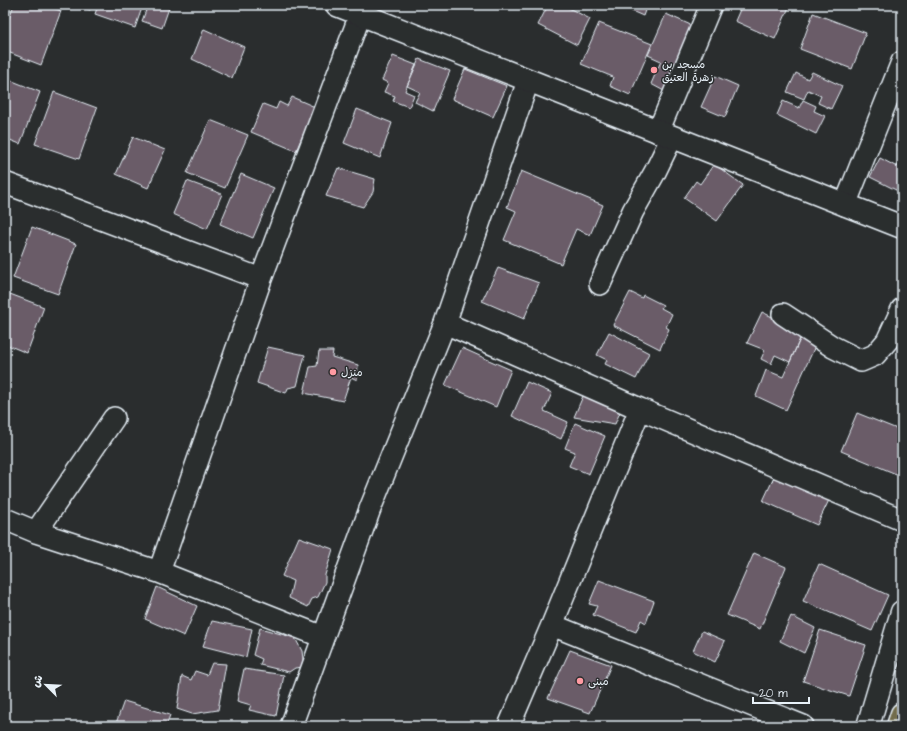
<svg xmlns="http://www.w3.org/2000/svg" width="907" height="731" font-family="'Architects Daughter','Playpen Sans Arabic',sans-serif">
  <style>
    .building { fill: #6a5c68; stroke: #e8f1f8 }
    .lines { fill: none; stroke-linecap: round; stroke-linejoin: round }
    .minor-casing { stroke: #e8f1f8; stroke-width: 24 }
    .tertiary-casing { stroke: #e8f1f8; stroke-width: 25 }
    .trunk-casing { stroke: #e8f1f8; stroke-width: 25 }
    .minor { stroke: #2a2d2e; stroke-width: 21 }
    .tertiary { stroke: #2a2d2e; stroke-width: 22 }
    .trunk { stroke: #726c4b; stroke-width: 22 }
    .poi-dot { fill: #ff9aa2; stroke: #2a2d2e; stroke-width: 1.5 }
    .labels { text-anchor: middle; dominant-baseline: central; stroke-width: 3; stroke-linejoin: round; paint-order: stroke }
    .poi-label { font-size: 11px; fill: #e8f1f8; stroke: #2a2d2e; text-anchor: start }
  </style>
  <rect width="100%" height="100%" fill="#2a2d2e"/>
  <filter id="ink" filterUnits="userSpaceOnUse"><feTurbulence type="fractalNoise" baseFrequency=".025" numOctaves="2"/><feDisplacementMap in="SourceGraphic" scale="8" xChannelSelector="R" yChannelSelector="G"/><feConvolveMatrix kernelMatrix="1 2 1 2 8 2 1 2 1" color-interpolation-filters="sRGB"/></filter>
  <g filter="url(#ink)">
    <!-- building -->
    <path class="building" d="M14,5h31l16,6 -20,54 -36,-14v-23z
      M76,5h15l-1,5z
      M98,5h45l-8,23 -40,-14z
      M148,5h22l-8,23 -20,-7z
      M548,5h15l27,14 -13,26 -39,-20z
      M618,5h29l-4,11z
      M742,5h48l-15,34 -40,-18z
      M813,13l53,20 -14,36 -52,-20z
      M666,14l27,12 -29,65 -13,-7 10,-23 -13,-6z
      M599,23l53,21 -22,51 -20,-9 3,-9 -32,-13z
      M204,29l40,18 -12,31 -40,-19z
      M393,56l23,9 -11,26 9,4 -5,12 -16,-6 2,-5 -11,-4 4,-9 -6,-3z
      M419,59l31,12 -17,40 -18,-9 5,-10 -13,-6z
      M465,69l42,17 -14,31 -41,-18z
      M812,72l30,14 -11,23 -13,-6 3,-7 -13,-6 -4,9 -17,-7 9,-19 12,6z
      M715,76l23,10 -13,31 -24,-10z
      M5,78l35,14 -20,52 -15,-6z
      M54,92l43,16 -18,51 -44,-15z
      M292,97l23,10 -19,44 -45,-19 12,-28 13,5 3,-7 8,4z
      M803,100l13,6 -2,5 11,5 -9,18 -39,-19 6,-14 16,7z
      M357,109l35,14 -12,35 -36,-15z
      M210,120l38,15 -23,53 -38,-15z
      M133,137l32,13 -17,38 -32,-14z
      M880,158l17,9 5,-9v35l-32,-16z
      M714,164l29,21 -26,36 -33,-23 12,-17 4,3z
      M338,168l37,11 -2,13 -10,15 -37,-11z
      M521,171l82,34 -13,30 -14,-6 -15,35 -57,-24 12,-29 -9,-4z
      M241,174l33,14 -21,50 -33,-14z
      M187,181l35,13 -15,35 -34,-15z
      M32,227l44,17 -18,50 -45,-16z
      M498,268l41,15 -15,36 -42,-18z
      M630,292l12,6 1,-3 20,10 -2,3 11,6 -6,13 3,2 -9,20 -47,-24z
      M10,294l34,13 -17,46 -22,-9v-37z
      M762,312l41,20 -13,30 -15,-7 -4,9 -10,-5 4,-9 -18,-7z
      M609,332l40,21 -13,26 -31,-15 2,-4 -10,-5z
      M801,337l15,7 -30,66 -30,-14 10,-26 17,7z
      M268,347l37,8 -8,31 -9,2 -2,5 -29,-10z
      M462,348l49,22 -15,37 -51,-22z
      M319,351h14l-1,6 26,8 -1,15 -6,-3 -8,24 -39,-8 6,-26 7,-1z
      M527,382l25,11 -8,18 24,11 -7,17 -49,-23z
      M586,389l37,16 -8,19 -41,-7z
      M857,413l45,18v41l-1,4 -60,-25z
      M575,423l30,13 -16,38 -20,-8 6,-14 -10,-4z
      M776,473l55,23 -14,29 -54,-24z
      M299,537l34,12 -8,26v7l-7,15 -6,2 -4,8 -19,-9 4,-17 -11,-5z
      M754,553l32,14 -26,62 -33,-14z
      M819,564l69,31 -16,36 -69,-30z
      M599,580l55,21 -8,22 -5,-3 -5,12 -43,-17 4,-9 -8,-2z
      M157,587l40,19 -13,30 -39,-17z
      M791,616l24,12 -11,25 -24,-12z
      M212,621l40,8 -6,28 -43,-11z
      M260,628l35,10 7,13 2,16 -9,1 -6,4 -29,-7 2,-6 -9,-4z
      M820,630l46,15 -17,51 -46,-15z
      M702,631l23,10 -10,21 -22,-11z
      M570,650l41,15 -21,48 -42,-15z
      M212,663l14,1 -8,46 -26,4 -15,-5 5,-33 9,4 4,-9 12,4z
      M244,669l40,6 -8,41 -27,-6 2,-5 -14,-4z
      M124,701l46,14 -4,11h-51z"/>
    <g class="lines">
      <!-- minor casing -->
      <g class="minor-casing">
        <path id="minor" d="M658,132l53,-127
          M5,183l256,96 99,-264
          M845,205l57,-143
          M261,279l-102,293 164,65
          M600,284l33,-73 22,-39 17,-35
          M783,314l50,33 28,14 14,-6 12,-14 15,-32
          M445,323l195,86 -88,216 -43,101
          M640,409l262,111
          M5,519l31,13 78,-114
          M36,532l123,40
          M552,625l251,101
          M291,726l79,-217 75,-186 83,-242"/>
      </g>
      <!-- tertiary casing -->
      <g class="tertiary-casing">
        <path id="tertiary" d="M337,5l565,222
          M868,726l34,-114"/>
      </g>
      <!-- trunk casing -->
      <g class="trunk-casing">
        <path id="trunk" d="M898,726l4,-12"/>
      </g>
      <!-- minor -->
      <use href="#minor" class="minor"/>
      <!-- tertiary -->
      <use href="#tertiary" class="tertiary"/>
      <!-- trunk -->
      <use href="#trunk" class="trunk"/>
    </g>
  </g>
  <!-- markers -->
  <g class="poi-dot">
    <circle cx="654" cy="70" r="4"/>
    <circle cx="333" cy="372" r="4"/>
    <circle cx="580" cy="681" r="4"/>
  </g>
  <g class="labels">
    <!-- poi labels -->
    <g class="poi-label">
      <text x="662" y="64">مسجد بن<tspan x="662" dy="13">زهرة العتيق</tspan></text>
      <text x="341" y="372">منزل</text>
      <text x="588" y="681">مبنى</text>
    </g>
  </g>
  <!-- margin -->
  <rect width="907" height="731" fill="none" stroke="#2a2d2e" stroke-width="20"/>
  <rect x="10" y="10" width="887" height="711" fill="none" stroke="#e8f1f8" stroke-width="1.5" filter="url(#ink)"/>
  <!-- north arrow -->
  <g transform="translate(46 685) rotate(294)" stroke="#2a2d2e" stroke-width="3" paint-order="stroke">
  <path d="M0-3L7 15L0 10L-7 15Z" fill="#e8f1f8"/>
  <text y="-6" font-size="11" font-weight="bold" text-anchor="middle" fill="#e8f1f8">ش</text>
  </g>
  <!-- scale -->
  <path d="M753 697v6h56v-6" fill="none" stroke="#e8f1f8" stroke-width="2"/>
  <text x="759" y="697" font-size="12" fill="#e8f1f8" stroke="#2a2d2e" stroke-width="3" paint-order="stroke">20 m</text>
</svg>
